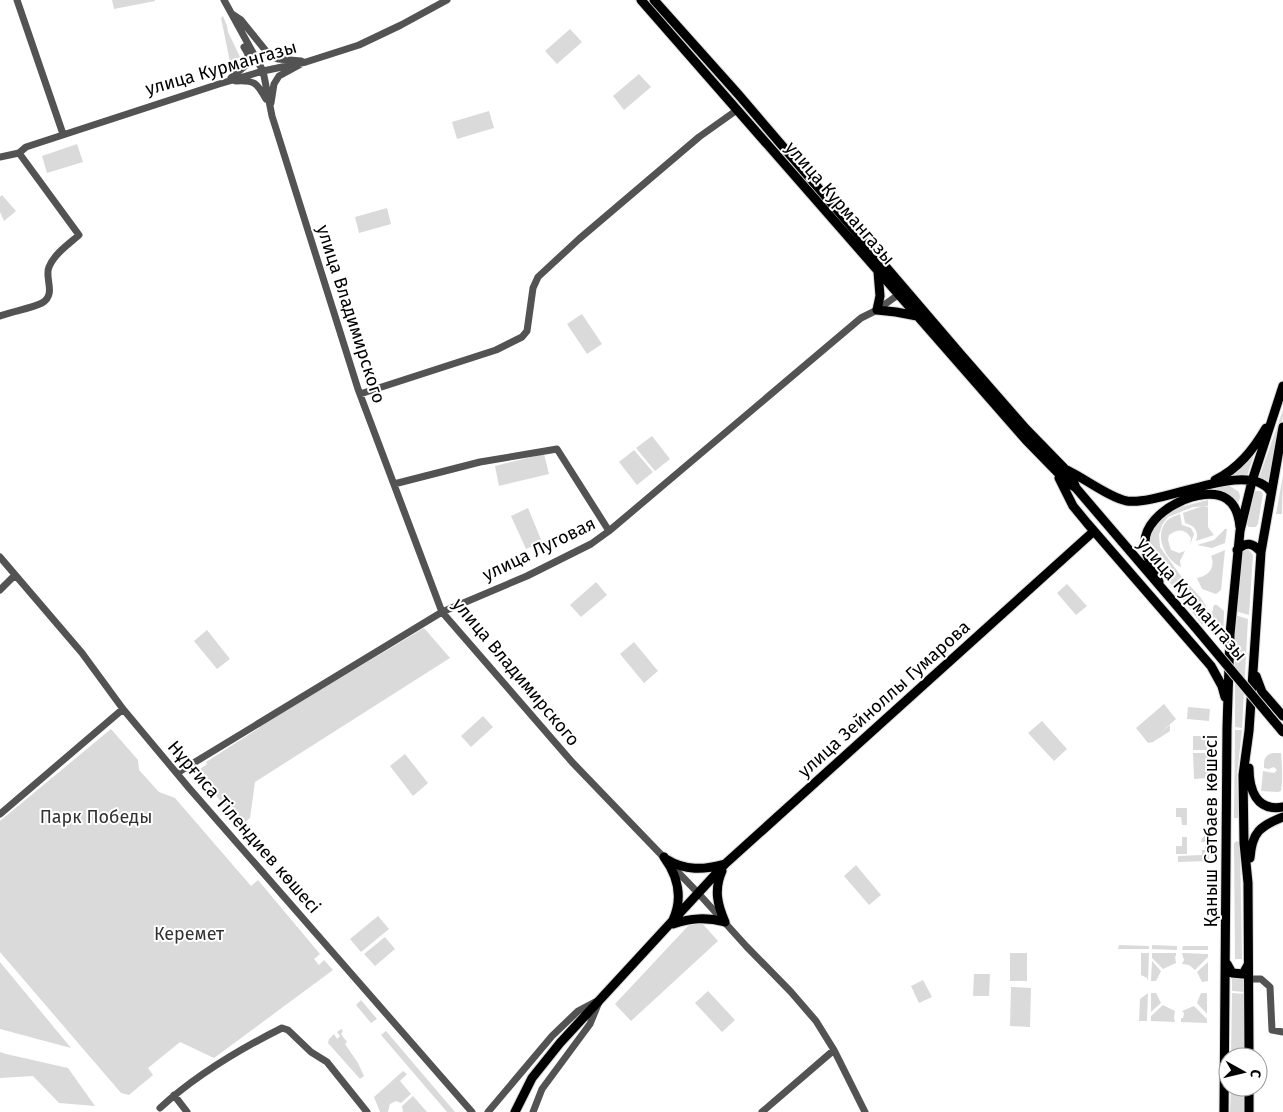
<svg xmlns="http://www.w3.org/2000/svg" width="1283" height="1112" font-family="'Fira Sans',sans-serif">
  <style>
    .green { fill: #dadada }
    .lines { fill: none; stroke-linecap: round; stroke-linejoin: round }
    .major-casing { stroke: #dbdbdb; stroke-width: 11 }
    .minor { stroke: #535353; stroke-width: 7 }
    .major { stroke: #000; stroke-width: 9 }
    .major-bridge-casing { stroke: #dbdbdb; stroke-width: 11; stroke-linecap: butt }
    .major-bridge { stroke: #000; stroke-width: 9 }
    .labels { text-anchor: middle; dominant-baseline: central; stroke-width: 4; stroke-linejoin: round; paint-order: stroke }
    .street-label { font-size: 18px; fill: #000; stroke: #fff }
    .park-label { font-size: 18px; fill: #313131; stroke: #fff }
  </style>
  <rect width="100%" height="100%" fill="#fff"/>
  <!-- green -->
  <path class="green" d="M112,0h43v1l-41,8z
    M223,16l4,10 1,6 15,31c-6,6 -14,7 -21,12l-1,-4 9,-9 -9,-44z
    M570,29l12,13 -25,22 -12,-13z
    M639,74l12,13 -27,23 -11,-14z
    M489,111l5,17 -37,11 -5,-17z
    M77,144l6,18 -36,11 -5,-17z
    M2,195l14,16 -12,10 -4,-9v-15z
    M387,208l4,16 -32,9 -4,-16z
    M582,314l20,30 -15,10 -20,-30z
    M1283,410v7l-15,64 -9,-3z
    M652,436l18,23 -15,12 -19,-23z
    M1256,449l-9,27 -20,2z
    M634,450l19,22 -16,13 -18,-23z
    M544,454l5,20 -50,12 -4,-20z
    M1283,475l-1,39h-6z
    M1223,486h7l9,6 1,5 -3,11 -27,-17z
    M1255,491h6l2,3 -5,30 -2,3h-7l-4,-4 8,-30z
    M1208,500v6l-15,1 -25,10 -6,8 -3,10 1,12 21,29 20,22 5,8 1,13 -5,6 -41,-54 -12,-23 1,-18 19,-20z
    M1203,506l5,1v20l6,8 -18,6c3,-10 -1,-15 -11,-18l-2,-10z
    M528,508l14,34 -16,7 -15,-33z
    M1180,514l2,11 9,3 3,6 -4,11 1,-7c-6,-10 -14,-9 -22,-3l-1,5 3,10 8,3 6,-2 -5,10 1,6c-16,-7 -29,-34 -12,-48 3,-2 7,-4 11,-5z
    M1225,529h2l-2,14 -13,5 -15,-3 17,-5z
    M1247,549l3,2 3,4 -4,60 -14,-4 7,-61z
    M1225,550l-4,40 -5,4 -14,-5 -5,-11c11,-2 19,-10 14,-22z
    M596,582l11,13 -26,22 -11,-12z
    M1067,584l20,22 -11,9 -19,-22z
    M1214,605h3l7,6 -1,32c-9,-10 -14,-25 -9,-38z
    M1235,615l13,4 -6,109 -7,-1z
    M424,628l26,30 -195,124 -5,36 -9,7 -45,-53 11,-8 -1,-2 53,-34 1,-2z
    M207,630l23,29 -13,10 -23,-28z
    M634,642l24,29 -14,12 -24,-29z
    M1164,704l12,15 -17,15 11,-9v6l-17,11 -5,1 -12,-15z
    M1188,707l22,2 -1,12 -22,-2z
    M483,716l10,11 -22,20 -10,-11z
    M1042,721l25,28 -13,12 -26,-28z
    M111,729l27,31 1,10 20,22 16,6 76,88 7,-6 62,74 -6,5 5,6 5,-5 9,10 -119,88 -34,-16 -32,26 5,7 -24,20 -8,-2 -121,-141v-131z
    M1235,730h7l-5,45 2,43h-5z
    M1193,736h18l-1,14h-17z
    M1193,753h17v25l-16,1z
    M1272,753h9c1,12 2,26 0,38l-3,1 -17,-1 2,-20 11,2 3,-3 -3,-3 -5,2 -5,-1c0,-8 0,-12 8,-15z
    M405,754l23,29 -15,13 -23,-30z
    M1176,808h11v17h-5l-1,-8h-5z
    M1207,834h2v27l-31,1v-6l24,-1v-5h3v-8h-4l1,-4z
    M1182,837h5v17h-11v-8h6z
    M1237,841l3,2 2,116h-7l-1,-116z
    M856,865l25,30 -12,10 -25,-29z
    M378,916l11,13 -28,23 -11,-13z
    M701,922l17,19 -87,80 -16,-17 73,-78z
    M385,937l10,12 -20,17 -11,-12z
    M1119,945l30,1v3h-31z
    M1152,945l25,1v4l-25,-1z
    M1183,946h25v4h-26z
    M1010,953h17v28h-17z
    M1141,953h8l-1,28 -1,-3 -6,-3z
    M1152,953h24v3h-1l1,7 -13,6 -11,-11z
    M1182,953l26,1v3l-13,13 -6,-5 -7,-1 2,-4z
    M1152,961l9,10 -5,10h-5z
    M0,962l71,86 -71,-19z
    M1208,962v19l-6,1 -5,-10z
    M974,974h16l-1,22h-16z
    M1246,976l-1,16 -13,-1v-14l7,2z
    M923,980l9,17 -13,6 -8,-17z
    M1011,987l20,1 -1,39 -20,-1z
    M708,991l27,29 -13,12 -27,-29z
    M1148,993l-1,28h-8l1,-22z
    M1151,993h5l5,10 -10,9z
    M1201,993h6v21l-10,-11z
    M1232,993l13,1 -1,63h-13z
    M361,1000l16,19 -6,4 -15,-18z
    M1163,1005l12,6 -1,7 1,4 -24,-1v-5z
    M1194,1006l13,13v4l-26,-1v-4h2l1,-5 -2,-2z
    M341,1029l2,2 -2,3 6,8 -2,2 13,19 6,13 -4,3 -32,-36 1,-4 5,-5 3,5 3,-3 -3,-4z
    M386,1031l69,81h-8l-66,-77z
    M0,1052l6,2 62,14 27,38 -36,-3 -26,-27 -33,2z
    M403,1071l4,3 -7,7 11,13 -10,9 -5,-2 -6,3 -2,8h-8l-6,-15z
    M1231,1087h13v25h-14z
    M413,1096l14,16h-24l-1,-6z"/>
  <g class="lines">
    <!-- major casing -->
    <g class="major-casing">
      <path id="major" d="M641,0l385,440 41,42 9,6 119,139
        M654,0l84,94 225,263 63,72 38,39 8,10 4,10
        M878,272l2,24 -3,14 19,2 21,4
        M1067,470c17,8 43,28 60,31 34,5 121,-42 143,-10
        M1059,478l14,28 14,17 124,143 11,20 3,11
        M1215,480c23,-11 38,-30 51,-52
        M1237,550c9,-9 16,-7 24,2
        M1159,582c-5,-12 -14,-26 -14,-40 0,-31 59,-59 82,-43 9,6 12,18 13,28
        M1256,676l6,16 21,24
        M1249,768c0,21 7,44 34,39
        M664,857c14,19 19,41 9,63
        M1250,858c2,-26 10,-32 33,-41
        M666,859c19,12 38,11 59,5
        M722,871c-8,18 -5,33 3,51
        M673,924c18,-6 33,-7 52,-2
        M1227,964l5,9 11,1 5,-9
        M1249,1057l-1,-174 -4,-40 -1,-68 6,-44 12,-179 22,-125
        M515,1112l17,-34 28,-35 165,-179 369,-333
        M1224,1112l3,-384 3,-94 10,-103 12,-50 31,-95
        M1249,1112v-25"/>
    </g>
    <!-- minor -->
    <path class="minor" d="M17,0l46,134
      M224,0l39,71 9,45 86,273 84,223 130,150 127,132 47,52 45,46 25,29 18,29 31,62
      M232,14l9,6 29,36 8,3 23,2
      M231,78l16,-14 1,-10 -4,-7
      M236,81c19,-1 21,2 30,18
      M271,103l3,-19 5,-8 22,-12
      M0,157l19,-4 7,-6 193,-63 44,-13 43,-9 53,-17 42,-20 46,-25
      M0,316c13,-5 29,-7 42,-13 15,-9 2,-25 7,-36 5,-13 20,-23 30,-32l-60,-82
      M360,394l136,-44 26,-13 5,-6 6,-43 5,-11 41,-38 120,-102 38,-27
      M394,484l86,-22 77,-13 52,82
      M0,557l82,96 41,56 66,79 283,324
      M0,590l15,-15
      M177,773l265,-161 85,-36 64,-32 18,-13 252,-213 16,-8 25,-18
      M0,814l123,-105
      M1249,979h12l9,8 2,43 11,2
      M174,1095l13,17
      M160,1108c35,-32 80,-59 122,-80l6,2 23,22 16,10 40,50
      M488,1112l64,-76 26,-25 17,-9
      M533,1112l9,-23 48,-65 9,-22
      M762,1112l72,-62"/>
    <!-- major -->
    <use href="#major" class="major"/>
    <!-- major-bridge casing -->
    <g class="major-bridge-casing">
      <path id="major-bridge" d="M1195,627l88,105"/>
    </g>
    <!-- major-bridge -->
    <use href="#major-bridge" class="major-bridge"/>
  </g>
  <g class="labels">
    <!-- street labels -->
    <g class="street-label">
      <text transform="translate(221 68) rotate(-16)">улица Курмангазы</text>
      <text transform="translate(840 203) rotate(49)">улица Курмангазы</text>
      <text transform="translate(351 314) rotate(72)">улица Владимирского</text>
      <text transform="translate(539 549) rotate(-26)">улица Луговая</text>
      <text transform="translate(1192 599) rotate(49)">улица Курмангазы</text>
      <text transform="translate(516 672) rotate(50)">улица Владимирского</text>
      <text transform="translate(884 699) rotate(-42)">улица Зейноллы Гумарова</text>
      <text transform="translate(244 827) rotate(49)">Нұрғиса Тілендиев көшесі</text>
      <text transform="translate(1211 831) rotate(-90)">Қаныш Сәтбаев көшесі</text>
    </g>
    <!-- park labels -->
    <g class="park-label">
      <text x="96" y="817">Парк Победы</text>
      <text x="189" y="934">Керемет</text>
    </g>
  </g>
  <!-- north arrow -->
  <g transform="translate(1243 1072) rotate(98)"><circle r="24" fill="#ffffff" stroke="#999999"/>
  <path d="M0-4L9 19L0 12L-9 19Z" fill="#000000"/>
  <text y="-8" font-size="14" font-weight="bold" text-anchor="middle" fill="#000000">С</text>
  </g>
</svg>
